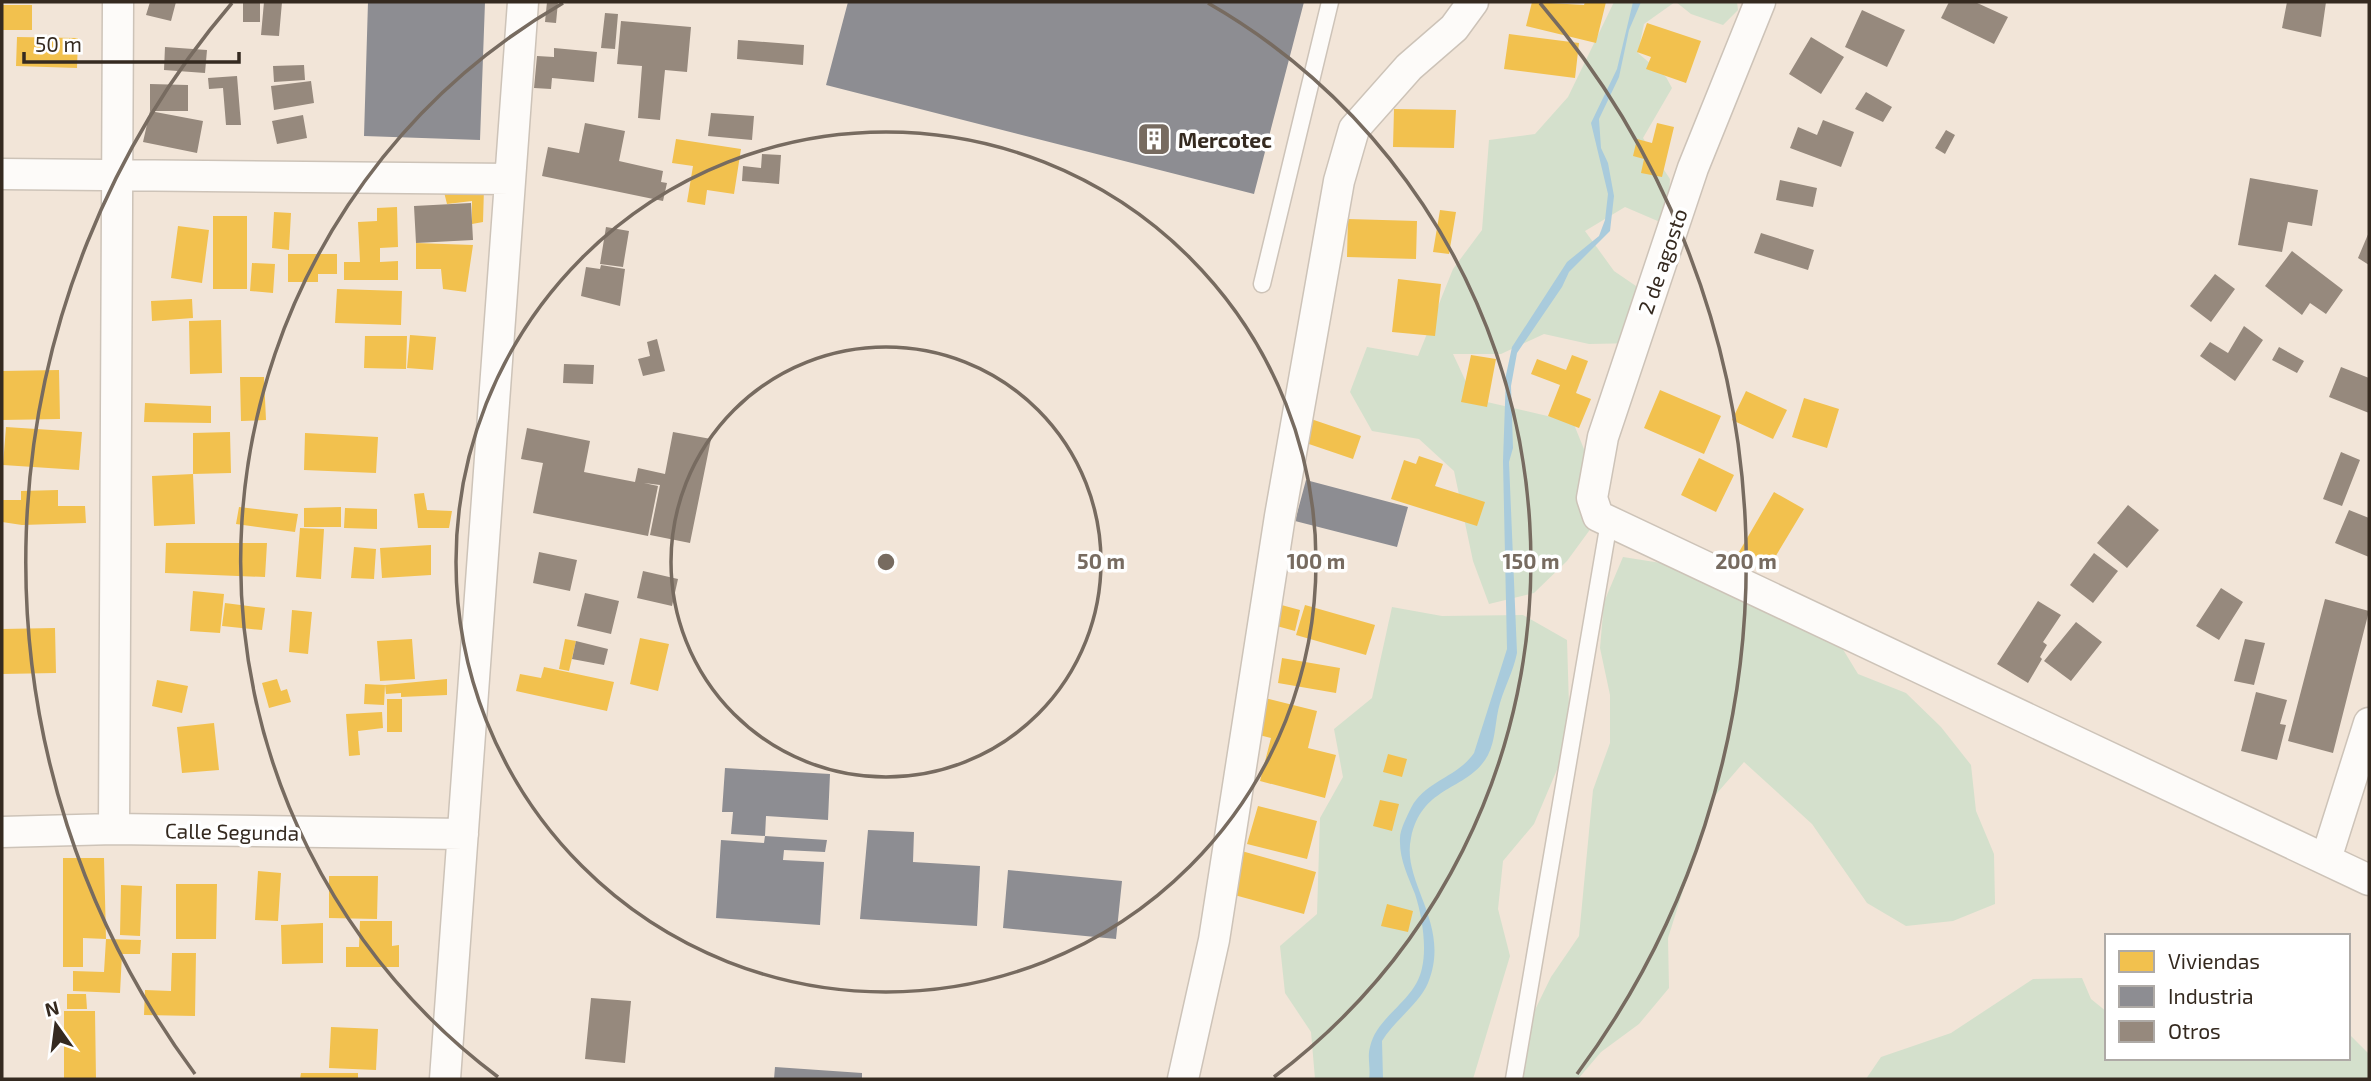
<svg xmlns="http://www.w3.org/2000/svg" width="2371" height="1081" font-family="'Exo 2',sans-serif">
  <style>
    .green { fill: #d4e0cc }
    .water { fill: #a9cbdc }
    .homes { fill: #f2c14e }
    .industry { fill: #8d8d92 }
    .building { fill: #96897d }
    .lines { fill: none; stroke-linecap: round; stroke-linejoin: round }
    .lane-casing { stroke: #cdc3b8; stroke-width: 19 }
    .street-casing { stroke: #cdc3b8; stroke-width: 33 }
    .lane { stroke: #fdfbf9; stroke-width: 16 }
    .street { stroke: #fdfbf9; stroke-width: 30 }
    .ring { fill: none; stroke: #776b60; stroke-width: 3.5 }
    .labels { text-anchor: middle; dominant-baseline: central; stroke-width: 7; stroke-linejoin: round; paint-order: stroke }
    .poi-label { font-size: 21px; font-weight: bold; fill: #352a20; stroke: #fff; text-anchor: start }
    .street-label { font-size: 21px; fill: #352a20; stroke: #fff }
    .centre { fill: #776b60; stroke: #fff; stroke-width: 3.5 }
    .ring-label { font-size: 21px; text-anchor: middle; font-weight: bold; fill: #776b60; stroke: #fff; stroke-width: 7; stroke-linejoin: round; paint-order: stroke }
  </style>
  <rect width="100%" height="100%" fill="#f2e5d8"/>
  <!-- green -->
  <path class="green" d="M1614,2h61l-31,22 -6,29 28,24 6,11 -29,50 27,41 -3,46 -42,-18 -40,24 29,40 41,28 -16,44 -50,1 -45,-10 -43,20h-48l21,45 99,23 19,47 5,51 -30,41 -33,32 -45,11 -16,-43 -19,-90 -35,-32 -47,-8 -22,-39 17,-45 51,9 35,-87 29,-39 7,-90 46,-6 33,-37z
    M1676,2h61l1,8 -15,15 -32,-11z
    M1623,557l70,11 140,65 25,41 48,19 35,34 30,38 5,46 18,43 1,50 -42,17 -47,5 -39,-23 -55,-79 -68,-62 -32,37 -44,139 1,50 -30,36 -38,28 -23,27h-63l-5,-18 41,-84 28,-41 14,-146 17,-47v-48l-10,-47 4,-46z
    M1392,607l50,9 81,-1 44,25 3,99 -36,85 -31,37 -5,48 12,47 -37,123h-158l-4,-47 -26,-39 -5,-47 37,-32 3,-96 23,-41 -9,-48 38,-31z
    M2082,978l9,21 16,13v46h241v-25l21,21v25h-503l15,-22 70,-24 82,-54z"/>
  <!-- water -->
  <path class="water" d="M1633,2h8l-12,28 -10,47 -20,42 2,29 7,15 6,33 -4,35 -41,41 -7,15 -45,66 -6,33 2,62 -4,14 8,191c-4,19 -12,33 -17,50 -5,16 -4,37 -12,52 -19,36 -66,29 -77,83 -10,45 41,86 17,145 -9,21 -34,38 -46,58l1,38h-14c2,-10 -2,-22 1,-32 7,-32 45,-45 52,-79 5,-21 0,-53 -7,-74 -7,-18 -16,-35 -15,-56 0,-8 7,-22 11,-30 14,-27 47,-31 63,-55l33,-104 -4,-188 3,-86 6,-28 55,-85 32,-26 6,-16 3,-26 -17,-71 26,-54z"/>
  <!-- homes -->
  <path class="homes" d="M1532,2l52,3 1,-3h21l-10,41 -70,-17z
    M2,5h30v25h-30z
    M1647,23l54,18 -15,42 -40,-14 5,-12 -14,-5z
    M1509,34l70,9 -4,35 -71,-9z
    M17,37l61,1 -1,30 -61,-2z
    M1394,109l62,1 -2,38 -61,-1z
    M1657,123l17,4 -12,50 -21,-4 3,-14 -11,-3 4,-17 15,4z
    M676,139l65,10 -7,45 -27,-4 -2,15 -18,-3 6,-36 -21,-3z
    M484,188l-1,34 -11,2v-23l-25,3 -3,-12z
    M397,207l1,40 -18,1v14l18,-1v19h-54v-18h16l-2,-40 19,-1v-13z
    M1440,210l16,2 -7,42 -16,-2z
    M274,212l17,1 -2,37 -17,-2z
    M213,216h34v73h-34z
    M1348,219l69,2 -1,38 -69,-2z
    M178,226l31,4 -7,53 -31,-5z
    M416,243l57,2 -7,47 -23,-3 -2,-20h-25z
    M288,254h49v20h-19v8h-30z
    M252,263l23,1 -2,29 -23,-2z
    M1398,279l43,5 -6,52 -43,-4z
    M337,289l65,2 -1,34 -66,-2z
    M192,299l1,19 -41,3 -1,-20z
    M221,320l1,53 -32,1 -1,-53z
    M410,335l26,2 -3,33 -26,-2z
    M365,336h42l-1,33 -42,-1z
    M1471,355l25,4 -9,48 -26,-5z
    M1572,355l16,6 -12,32 15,6 -12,29 -31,-12 12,-31 -29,-11 6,-15 29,11z
    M59,370l1,49 -58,1v-49z
    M240,377h24l2,43 -25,1z
    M1660,390l61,26 -17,38 -60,-26z
    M1746,391l41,19 -14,29 -41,-19z
    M1804,398l35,11 -12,39 -35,-11z
    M145,403l66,3v17l-67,-1z
    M1311,419l50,17 -8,23 -50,-17z
    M6,427l76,5 -3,38 -76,-5z
    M230,432l1,41 -38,1v-41z
    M305,433l73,4 -2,36 -72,-3z
    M1419,456l24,8 -8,22 50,16 -8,24 -86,-27 13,-39 12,4z
    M1699,458l35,17 -18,37 -35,-17z
    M193,474l2,50 -41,2 -2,-50z
    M58,490v16h27l1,17 -64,2 -20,-3v-22h19v-9z
    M1774,492l30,17 -36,60 -29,-17z
    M424,493l3,17 25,1 -3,17h-31l-4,-34z
    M239,507l59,7 -3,18 -59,-8z
    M341,507v20h-37v-19z
    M345,508l32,1v20l-33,-1z
    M300,528l24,1 -3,50 -25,-2z
    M166,543h101l-2,34 -100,-4z
    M431,545v30l-49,3 -2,-30z
    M354,547l22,2 -2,30 -23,-1z
    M193,591l31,3 -4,39 -30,-2z
    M225,603l40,5 -3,22 -40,-4z
    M1274,603l26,7 -5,21 -22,-6z
    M1305,605l70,20 -9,30 -70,-20z
    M292,610l20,2 -4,42 -19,-2z
    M55,628l1,45 -54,1v-45z
    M640,638l29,6 -11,47 -28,-7z
    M412,639l3,40 -35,2 -3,-40z
    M565,639l11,2 -7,30 -10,-2z
    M1282,658l58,10 -4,25 -58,-10z
    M544,667l70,15 -7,29 -91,-20 4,-17 21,4z
    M277,679l4,12 6,-2 4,13 -22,6 -7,-25z
    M447,679v16l-46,2v-4l-15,1 -1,-9z
    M157,680l31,6 -6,27 -30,-7z
    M365,684l20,1 -1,20 -20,-1z
    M1257,696l60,15 -9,37 28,7 -11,43 -65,-17 11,-43 -24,-6z
    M387,699h15v33h-15z
    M382,712l1,16 -25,3 2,24 -11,1 -3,-42z
    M214,723l5,47 -37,3 -5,-46z
    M1388,754l19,5 -5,18 -19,-5z
    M1380,800l19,4 -7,27 -19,-5z
    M1258,806l59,15 -10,38 -60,-15z
    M1238,850l78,22 -12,42 -77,-21z
    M63,858h41l2,81 -23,-1v29h-20z
    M258,871l23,2 -3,48 -23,-1z
    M329,876h49l-1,43 -48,-1z
    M176,884h41l-1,55h-40z
    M121,885l21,1 -2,50 -20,-1z
    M1387,904l26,7 -5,21 -27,-6z
    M360,921h32v25l7,-1v22h-53v-20h13z
    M323,923v40l-41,1 -1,-39z
    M106,939l35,1 -1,14h-18l-2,39 -47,-2v-20l31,1z
    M172,953h24l-1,63 -51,-1 1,-25 26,1z
    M67,994h19l1,15h-20z
    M64,1011h31l1,68h-32z
    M331,1027l47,2 -2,41 -47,-2z
    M301,1073h57v6h-58z"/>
  <!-- industry -->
  <path class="industry" d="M368,2h117l-5,138 -116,-4z
    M848,2h456l-50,192 -428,-109z
    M1306,480l102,27 -11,40 -102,-26z
    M725,768l105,6 -2,46 -62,-4 -1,20 62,4 -2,12 -41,-2 -1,10 41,2 -4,63 -104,-7 5,-78 43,3 1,-7 -34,-2 2,-22h-11z
    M868,830l46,2 -1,30 67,4 -3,60 -117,-7z
    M1008,870l114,11 -6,58 -113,-11z
    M775,1067l87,6v6h-88z"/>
  <!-- building -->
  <path class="building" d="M150,2h26l-5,19 -25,-6z
    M243,2h17v20h-17z
    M264,2h18l-3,34 -18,-1z
    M547,2h11l-2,21 -11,-1z
    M1949,2h26l33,15 -14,27 -53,-26z
    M2287,2h39l-5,35 -39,-9z
    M1862,10l43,20 -18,37 -42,-20z
    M605,13l13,1 -3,35 -14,-1z
    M621,21l70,6 -4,45 -22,-2 -5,50 -22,-2 4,-52 -25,-2z
    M1811,37l33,20 -23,37 -32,-20z
    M738,40l66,5 -1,20 -66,-6z
    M165,47l42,3 -2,23 -41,-3z
    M554,48l43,4 -3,30 -42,-4 -1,11 -17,-1 3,-32 17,1z
    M304,65l1,15 -31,2 -1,-16z
    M237,76l4,49h-15l-3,-37 -14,1 -1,-11z
    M311,81l3,22 -40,7 -3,-24z
    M150,84l38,1v26h-38z
    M1866,92l26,15 -9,15 -28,-13z
    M150,111l53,10 -6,32 -54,-11z
    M711,113l43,3 -2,24 -44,-4z
    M303,115l4,23 -30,6 -5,-23z
    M1823,120l31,12 -13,35 -51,-19 8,-21 19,8z
    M585,123l40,8 -6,30 44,10 -2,11 6,1 -4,18 -121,-25 6,-29 31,6z
    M1946,130l9,5 -10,19 -10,-6z
    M762,154l19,1 -2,29 -37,-3 1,-15 18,2z
    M2250,178l68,12 -6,36 -24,-4 -6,30 -44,-7z
    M1780,180l37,8 -4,19 -37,-7z
    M471,203l2,37 -57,3 -2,-37z
    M606,227l23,4 -6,36 -23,-3z
    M2369,232v33l-11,-7z
    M1761,233l53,17 -6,20 -54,-17z
    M2292,251l51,39 -17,24 -16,-11 -8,12 -37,-29z
    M601,265l24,4 -5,37 -39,-10 5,-29 14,2z
    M2215,274l20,15 -24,33 -21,-16z
    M2244,326l19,14 -28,41 -35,-25 10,-14 18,11z
    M657,339l8,32 -22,5 -5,-17 12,-3 -3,-14z
    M2279,347l25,14 -7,12 -25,-13z
    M564,364l30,1 -1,19 -30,-1z
    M2341,367l28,11v35l-40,-16z
    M527,428l63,13 -6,31 51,10 3,-14 27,6 8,-42 38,7 -21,104 -40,-8 10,-50 -16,-2 14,3 -10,50 -115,-23 10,-50 -22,-4z
    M2341,452l19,8 -18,46 -19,-7z
    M2128,505l31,25 -32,38 -30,-25z
    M2349,510l20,8v39l-34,-14z
    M539,552l38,8 -7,31 -37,-8z
    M2094,553l24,18 -25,32 -23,-18z
    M643,571l35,8 -6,27 -35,-8z
    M2221,588l22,14 -24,38 -23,-14z
    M585,593l34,8 -8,33 -34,-8z
    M2325,599l44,12 -36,142 -45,-12z
    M2038,601l23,14 -18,27 4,3 -7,12 2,2 -14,24 -31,-19z
    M2076,622l26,20 -31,39 -27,-20z
    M2245,639l20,4 -11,42 -20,-4z
    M576,641l32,8 -4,16 -32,-6z
    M2256,692l31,8 -7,24 6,1 -9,35 -36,-9z
    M591,998l40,3 -6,62 -40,-4z"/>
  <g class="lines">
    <!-- lane casing -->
    <g class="lane-casing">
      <path id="lane" d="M1262,284l68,-282
        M1514,1079l95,-557"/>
    </g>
    <!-- street casing -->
    <g class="street-casing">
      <path id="street" d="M1760,2l-67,166 -90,269 -11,61 6,18 771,364
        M2,174l508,5
        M114,829l4,-827
        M2,832l112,-3 349,5
        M2326,859l43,-136
        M445,1079l78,-1077
        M1183,1079l31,-139 66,-424 59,-335 15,-52 55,-62 45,-39 19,-26"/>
    </g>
    <!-- lane -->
    <use href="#lane" class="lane"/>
    <!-- street -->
    <use href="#street" class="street"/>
  </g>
  <!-- distance rings -->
  <g class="ring">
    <circle cx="886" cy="562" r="215"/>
    <circle cx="886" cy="562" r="430"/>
    <path d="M498 1077A645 645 0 0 1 563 3M1208 3A645 645 0 0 1 1274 1077"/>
    <path d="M195 1074A860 860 0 0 1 232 3M1540 3A860 860 0 0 1 1577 1074"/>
  </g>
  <!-- icons -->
  <defs>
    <g id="building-square" transform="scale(1.75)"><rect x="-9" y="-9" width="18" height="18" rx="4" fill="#776b60" stroke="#fff"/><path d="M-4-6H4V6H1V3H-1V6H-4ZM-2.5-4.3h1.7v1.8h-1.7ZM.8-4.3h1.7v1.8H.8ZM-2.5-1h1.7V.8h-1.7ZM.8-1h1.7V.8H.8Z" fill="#fff"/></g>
  </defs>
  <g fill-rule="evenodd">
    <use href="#building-square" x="1154" y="139"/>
  </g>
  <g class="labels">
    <!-- poi labels -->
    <g class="poi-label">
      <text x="1178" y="139">Mercotec</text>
    </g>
    <!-- street labels -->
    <g class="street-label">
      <text transform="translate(1662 261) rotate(-71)">2 de agosto</text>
      <text transform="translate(232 831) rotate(1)">Calle Segunda</text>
    </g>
  </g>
  <circle cx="886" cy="562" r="10" class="centre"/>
  <g class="ring-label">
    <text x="1101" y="569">50 m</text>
    <text x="1316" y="569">100 m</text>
    <text x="1531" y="569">150 m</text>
    <text x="1746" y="569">200 m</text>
  </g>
  <!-- border -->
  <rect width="2371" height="1081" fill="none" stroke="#352a20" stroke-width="7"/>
  <!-- legend -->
  <rect x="2105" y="934" width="245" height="126" fill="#ffffff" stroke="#aeaaa6" stroke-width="2"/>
  <rect x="2119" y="951" width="35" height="21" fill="#f2c14e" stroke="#aeaaa6" stroke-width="2"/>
  <text x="2168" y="969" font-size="21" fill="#352a20">Viviendas</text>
  <rect x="2119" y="986" width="35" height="21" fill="#8d8d92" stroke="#aeaaa6" stroke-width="2"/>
  <text x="2168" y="1004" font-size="21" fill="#352a20">Industria</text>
  <rect x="2119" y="1021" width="35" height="21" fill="#96897d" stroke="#aeaaa6" stroke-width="2"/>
  <text x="2168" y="1039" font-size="21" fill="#352a20">Otros</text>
  <!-- north arrow -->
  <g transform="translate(56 1025) rotate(346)" stroke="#ffffff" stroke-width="5" paint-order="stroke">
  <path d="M0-5L12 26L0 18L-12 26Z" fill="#352a20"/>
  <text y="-10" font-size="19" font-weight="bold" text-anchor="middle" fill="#352a20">N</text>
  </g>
  <!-- scale -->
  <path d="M24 52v10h215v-10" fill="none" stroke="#352a20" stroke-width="3.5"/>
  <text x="35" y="52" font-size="21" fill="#352a20" stroke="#ffffff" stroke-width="5" paint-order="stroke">50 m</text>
</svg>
